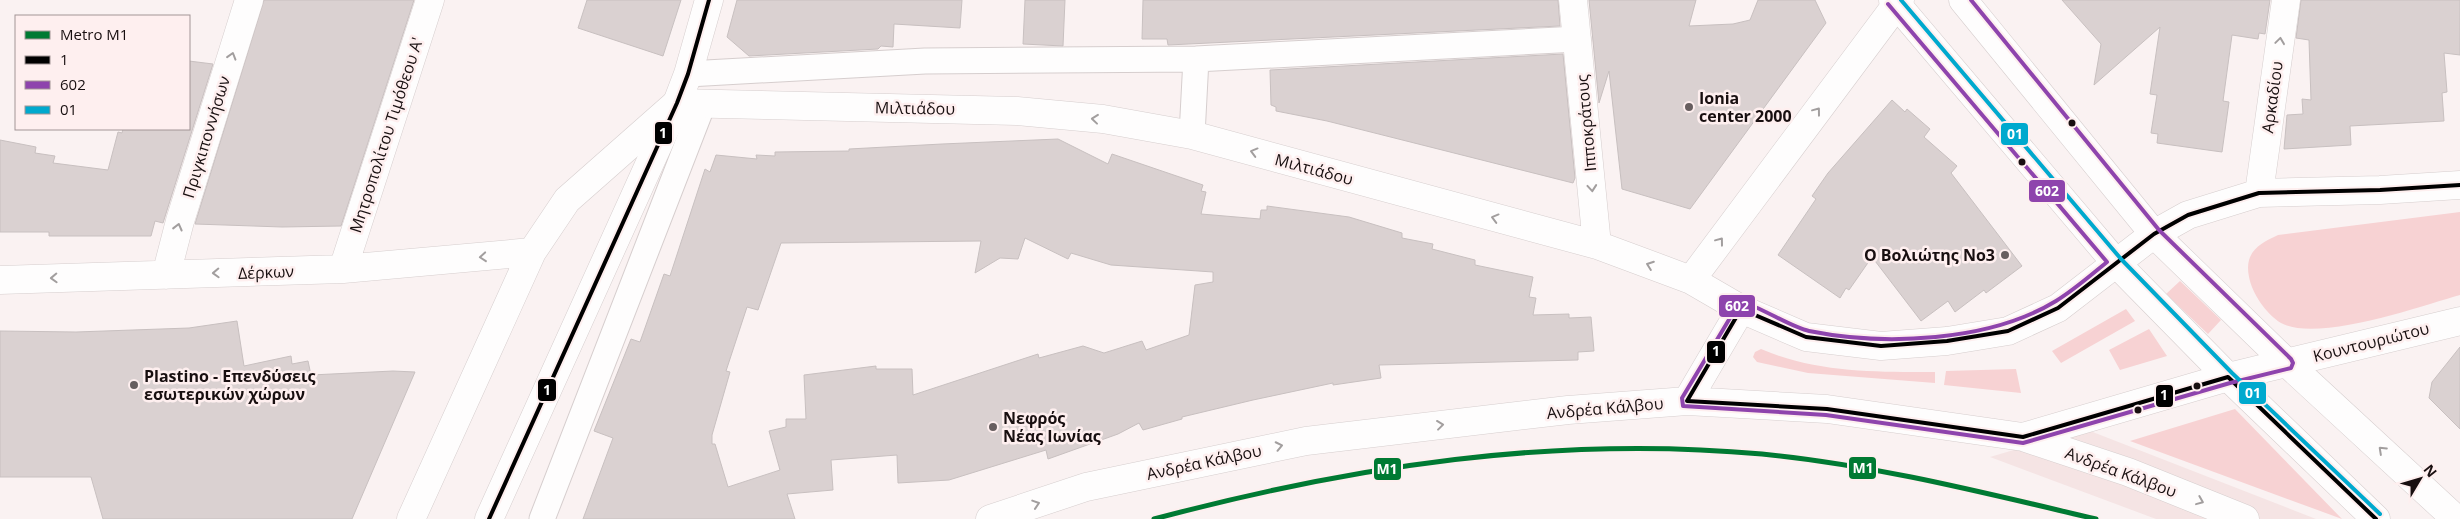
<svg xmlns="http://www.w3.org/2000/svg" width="2460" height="519" font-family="'Open Sans',sans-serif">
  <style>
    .built { fill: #f5e4e4 }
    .green { fill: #f7d2d3 }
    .building { fill: #dad1d1; stroke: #c8c0c0; fill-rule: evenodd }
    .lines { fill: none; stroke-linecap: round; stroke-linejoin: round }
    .pedestrian-casing { stroke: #d6cece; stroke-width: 27 }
    .minor-casing { stroke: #d6cece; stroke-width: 29 }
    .tertiary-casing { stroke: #d6cece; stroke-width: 29 }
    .pedestrian { stroke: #fefdfd; stroke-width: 25 }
    .minor { stroke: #fefdfd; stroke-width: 28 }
    .tertiary { stroke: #fefdfd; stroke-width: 28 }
    .bus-1-casing { stroke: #feefef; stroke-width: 8 }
    .bus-2-casing { stroke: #feefef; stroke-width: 8 }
    .bus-3-casing { stroke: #feefef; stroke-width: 8 }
    .bus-1 { stroke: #000; stroke-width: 4 }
    .bus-2 { stroke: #8e44ad; stroke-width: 4 }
    .bus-3 { stroke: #00a9ce; stroke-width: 4 }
    .metro-1-casing { stroke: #feefef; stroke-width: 9 }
    .metro-1 { stroke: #007a33; stroke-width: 5 }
    .oneway { stroke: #a29e9e }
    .poi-dot { fill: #675e5f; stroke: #feefef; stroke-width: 2 }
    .bus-dot { fill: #180f10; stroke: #feefef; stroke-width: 2 }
    .labels { text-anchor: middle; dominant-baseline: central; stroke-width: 5; stroke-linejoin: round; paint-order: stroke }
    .street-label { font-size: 16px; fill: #180f10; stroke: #feefef }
    .poi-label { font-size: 16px; font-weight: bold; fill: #180f10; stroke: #feefef; text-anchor: start }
    .line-badge { stroke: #feefef; stroke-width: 2 }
    .badge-label { font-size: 14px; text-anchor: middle; font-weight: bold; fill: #fff }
  </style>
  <rect width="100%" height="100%" fill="#faf2f2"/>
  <!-- built -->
  <path class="built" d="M2085,429l231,90h-160l-166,-62z"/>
  <!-- green -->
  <path class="green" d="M2460,212v83c-39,11 -143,48 -179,28 -15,-9 -29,-30 -32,-46 -5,-25 10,-33 29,-42z
    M2180,281l41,39 -13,14 -42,-40z
    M2126,309l9,12 -74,42 -9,-12z
    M2149,329l18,27 -47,14 -11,-20z
    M1761,349c56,24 115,23 174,23v11l-127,-10 -51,-11 -4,-5 2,-5z
    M2016,369l5,24 -77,-8 2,-14z
    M2235,409l107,110 -212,-78z"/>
  <!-- building -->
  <path class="building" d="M264,0h150l-73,226 -59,1 -87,-3z
    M587,0h94l-18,56 -85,-28z
    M737,0h225l-2,28 -66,-4 -1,23 -12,-1 -3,3 -129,7 -22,-19z
    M1025,0h40l-2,46 -40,-2z
    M1143,0h415l2,26 -392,19 -1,-6h-25z
    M1589,0h107l-7,26 44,-2 17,-4 8,-20h57l11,23 -136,186 -68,-20 -13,-118 -10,32z
    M2062,0h208l-5,34 -6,-1 -1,6 -26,-4 -9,66 6,1 -7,50 -65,-9 1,-9 -7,-1 6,-38 -7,-1 10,-67 -66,58 7,-41z
    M2301,0h159v55l-16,-2 3,39 -5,1 2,28 -94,5 1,19 -67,4 3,-34 16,-1 -1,-15 9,1 -2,-60 -13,-2z
    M1563,54l12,124 -2,5 -246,-62 -51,-10v-4l-5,-2 -1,-35z
    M189,61l24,3 -50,159 -8,-2 -4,15h-102v-4h-49v-92l36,7 -1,6 20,3 -2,7 55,7 10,-38 4,1 1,-4h66z
    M1892,100l13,12 2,-3 23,20 -6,8 33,29 -6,7 71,93 -36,27 -2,-3 -29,22 -7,-11 -27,20 -49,-64 -23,33 -3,-2 -6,10 -62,-43 38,-56 -4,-3 16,-23z
    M1058,139l50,25 4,-10 91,31 -2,6 5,1 -5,22 59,5 1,-9h6v-4l82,11 53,16v5l31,6 -1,5 43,11v5l58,12 -4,20 7,1 -3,17 36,-1v4l22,-1 3,34 -16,1v8l-199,5 2,13 -48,7v-2l-80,17 -71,17v2l-39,11 -4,-7 -21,11 -70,25 -2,-9 -97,30 -51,3 -1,-28 -66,5 2,30 -46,4 8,25h-212l30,-81 -19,-7 37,-92 9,3 24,-68 6,2 35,-107 5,3 6,-17 41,4 -1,-4 19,1v-4l74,-1v-2l93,-5zM1025,238l43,21 3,-6 40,12 102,7v10l-18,3 -6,50 -43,15 -4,-9 -38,12 -21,-7 -44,12 -1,-4 -125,41 -1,-26h-36v-3l-72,9 2,44h-20v8l-17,4 11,39 -52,17 -13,-43h-3v-9l18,-63 -4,-1 21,-64 11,3 23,-67 200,-2 -6,32 25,-15 18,1z
    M237,321l7,45 47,-10 1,8 16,-3 3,14 82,-4 22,1 -63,147h-249l-12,-42h-91v-146l76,1 113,-4z
    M2460,347v82l-31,-31 3,-16z"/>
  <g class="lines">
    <!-- pedestrian casing -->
    <g class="pedestrian-casing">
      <path id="pedestrian" d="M688,74l237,-13 271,-2 382,-20
        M1192,135l4,-76
        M542,519l161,-415"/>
    </g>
    <!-- minor casing -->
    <g class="minor-casing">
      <path id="minor" d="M1573,0l24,245
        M2259,193l27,-193
        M343,269l87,-269
        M166,275l14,-54 69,-221
        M0,280l343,-11 189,-17
        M1691,280l209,-280
        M1687,401l54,-92
        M2023,437l205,-60 232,-56
        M411,519l121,-267 35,-52 110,-97 340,8 86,8 89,16 405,110 94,35 50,29 65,28 75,9 66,-5 61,-10 50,-23 96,-74 34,-19 71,-22 121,-3 80,-5
        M990,519l96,-32 220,-46 262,-31 119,-9 140,8 196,28 105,35 117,47"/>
    </g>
    <!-- tertiary casing -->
    <g class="tertiary-casing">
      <path id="tertiary" d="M1893,0l223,263 112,114 148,142
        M1963,0l191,234 133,129 169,156
        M489,519l188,-416 11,-29 21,-74"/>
    </g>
    <!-- pedestrian -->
    <use href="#pedestrian" class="pedestrian"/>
    <!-- minor -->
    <use href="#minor" class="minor"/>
    <!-- tertiary -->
    <use href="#tertiary" class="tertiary"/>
    <!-- bus-1 casing -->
    <g class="bus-1-casing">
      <path id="bus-1" d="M489,519l188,-416 11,-29 21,-74
        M2376,519l-148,-142 -205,60 -196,-28 -140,-8 54,-92 65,28 75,9 66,-5 61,-10 50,-23 96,-74 34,-19 71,-22 121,-3 80,-5"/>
    </g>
    <!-- bus-2 casing -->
    <g class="bus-2-casing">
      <path id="bus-2" d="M1888,4l219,258c-16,13 -33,28 -51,39 -67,41 -172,45 -247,30 -20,-4 -55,-29 -70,-28l-57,95 1,8 143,9 197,28 207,-60 61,-15 2,-5 -2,-4 -132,-129 -188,-230"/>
    </g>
    <!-- bus-3 casing -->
    <g class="bus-3-casing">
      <path id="bus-3" d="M1901,0l220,259 111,114 148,141"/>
    </g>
    <!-- bus-1 -->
    <use href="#bus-1" class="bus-1"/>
    <!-- bus-2 -->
    <use href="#bus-2" class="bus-2"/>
    <!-- bus-3 -->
    <use href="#bus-3" class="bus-3"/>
    <!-- metro-1 casing -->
    <g class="metro-1-casing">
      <path id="metro-1" d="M1154,519c199,-53 401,-84 608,-65 113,11 223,39 334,65"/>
    </g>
    <!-- metro-1 -->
    <use href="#metro-1" class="metro-1"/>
  </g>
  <!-- one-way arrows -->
  <defs><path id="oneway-chevron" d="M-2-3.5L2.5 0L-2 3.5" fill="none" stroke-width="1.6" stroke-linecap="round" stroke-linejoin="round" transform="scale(1.25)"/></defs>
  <g class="oneway">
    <use href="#oneway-chevron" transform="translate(2280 41) rotate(-82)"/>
    <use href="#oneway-chevron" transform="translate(232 56) rotate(-73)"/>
    <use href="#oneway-chevron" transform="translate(1817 111) rotate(-53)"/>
    <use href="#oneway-chevron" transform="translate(1095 119) rotate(-174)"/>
    <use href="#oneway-chevron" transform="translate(1254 152) rotate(-165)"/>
    <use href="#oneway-chevron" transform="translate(1592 188) rotate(85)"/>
    <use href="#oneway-chevron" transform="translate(1495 218) rotate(-165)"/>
    <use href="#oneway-chevron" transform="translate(178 227) rotate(-76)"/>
    <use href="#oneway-chevron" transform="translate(1720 241) rotate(-53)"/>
    <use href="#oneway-chevron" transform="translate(483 257) rotate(175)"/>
    <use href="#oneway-chevron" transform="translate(1650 265) rotate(-160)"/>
    <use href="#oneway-chevron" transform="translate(216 273) rotate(178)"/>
    <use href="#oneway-chevron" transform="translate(54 278) rotate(178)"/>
    <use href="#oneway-chevron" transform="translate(1440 425) rotate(-7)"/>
    <use href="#oneway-chevron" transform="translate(1279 446) rotate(-12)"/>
    <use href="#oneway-chevron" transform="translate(2382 450) rotate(-137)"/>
    <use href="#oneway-chevron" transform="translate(2200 501) rotate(22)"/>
    <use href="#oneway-chevron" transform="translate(1036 504) rotate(-18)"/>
  </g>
  <!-- markers -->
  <g class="poi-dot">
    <circle cx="1689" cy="107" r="5"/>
    <circle cx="2005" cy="255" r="5"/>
    <circle cx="134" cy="385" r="5"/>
    <circle cx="993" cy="427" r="5"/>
  </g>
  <g class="bus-dot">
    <circle cx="2072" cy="123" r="4.5"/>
    <circle cx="2022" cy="162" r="4.5"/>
    <circle cx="2197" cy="386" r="4.5"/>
    <circle cx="2138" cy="410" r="4.5"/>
  </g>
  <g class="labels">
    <!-- street labels -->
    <g class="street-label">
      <text transform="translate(2272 97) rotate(-82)">Αρκαδίου</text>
      <text transform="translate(915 108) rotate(1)">Μιλτιάδου</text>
      <text transform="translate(1586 123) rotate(-95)">Ιπποκράτους</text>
      <text transform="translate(386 135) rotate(-72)">Μητροπολίτου Τιμόθεου Α'</text>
      <text transform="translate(206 137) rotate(-73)">Πριγκιποννήσων</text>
      <text transform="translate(1314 169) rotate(15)">Μιλτιάδου</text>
      <text transform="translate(266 272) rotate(-2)">Δέρκων</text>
      <text transform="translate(2371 342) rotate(-14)">Κουντουριώτου</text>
      <text transform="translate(1605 408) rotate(-5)">Ανδρέα Κάλβου</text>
      <text transform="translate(1204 462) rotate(-12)">Ανδρέα Κάλβου</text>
      <text transform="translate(2121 472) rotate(20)">Ανδρέα Κάλβου</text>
    </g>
    <!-- poi labels -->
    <g class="poi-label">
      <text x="1699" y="98">Ionia<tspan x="1699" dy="18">center 2000</tspan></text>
      <text x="1995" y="255" text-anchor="end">Ο Βολιώτης Νο3</text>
      <text x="144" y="376">Plastino - Επενδύσεις<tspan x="144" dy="18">εσωτερικών χώρων</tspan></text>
      <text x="1003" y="418">Νεφρός<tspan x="1003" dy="18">Νέας Ιωνίας</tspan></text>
    </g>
  </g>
  <g class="line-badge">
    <rect x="654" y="121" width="19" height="24" rx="5" fill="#000"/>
    <rect x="2000" y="122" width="29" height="24" rx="5" fill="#00a9ce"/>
    <rect x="2028" y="179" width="38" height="24" rx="5" fill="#8e44ad"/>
    <rect x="1718" y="294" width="38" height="24" rx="5" fill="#8e44ad"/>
    <rect x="1706" y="340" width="20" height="24" rx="5" fill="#000"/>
    <rect x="537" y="378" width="20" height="24" rx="5" fill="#000"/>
    <rect x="2238" y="381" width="29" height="24" rx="5" fill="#00a9ce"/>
    <rect x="2155" y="384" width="19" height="24" rx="5" fill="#000"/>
    <rect x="1848" y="456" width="29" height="24" rx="5" fill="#007a33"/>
    <rect x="1373" y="457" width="29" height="24" rx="5" fill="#007a33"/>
  </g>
  <g class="badge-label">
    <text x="663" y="138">1</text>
    <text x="2015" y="139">01</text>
    <text x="2047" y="196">602</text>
    <text x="1737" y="311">602</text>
    <text x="1716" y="356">1</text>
    <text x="547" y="395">1</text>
    <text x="2253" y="398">01</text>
    <text x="2164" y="400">1</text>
    <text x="1863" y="473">Μ1</text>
    <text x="1387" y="474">Μ1</text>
  </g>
  <!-- legend -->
  <rect x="15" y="15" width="175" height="115" fill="#feefef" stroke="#a29596"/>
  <rect x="25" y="31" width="25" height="8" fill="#007a33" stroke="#a29596"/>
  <text x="60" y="40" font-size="15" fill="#180f10">Metro Μ1</text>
  <rect x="25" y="56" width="25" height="8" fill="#000000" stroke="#a29596"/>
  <text x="60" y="65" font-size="15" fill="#180f10">1</text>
  <rect x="25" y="81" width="25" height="8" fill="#8e44ad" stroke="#a29596"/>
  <text x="60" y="90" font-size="15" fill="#180f10">602</text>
  <rect x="25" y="106" width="25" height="8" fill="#00a9ce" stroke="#a29596"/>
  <text x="60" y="115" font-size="15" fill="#180f10">01</text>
  <!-- north arrow -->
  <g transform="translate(2420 479) rotate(52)" stroke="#feefef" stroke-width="4" paint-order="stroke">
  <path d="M0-4L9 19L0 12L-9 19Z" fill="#180f10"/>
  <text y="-8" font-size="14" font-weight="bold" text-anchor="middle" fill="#180f10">N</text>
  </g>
</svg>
